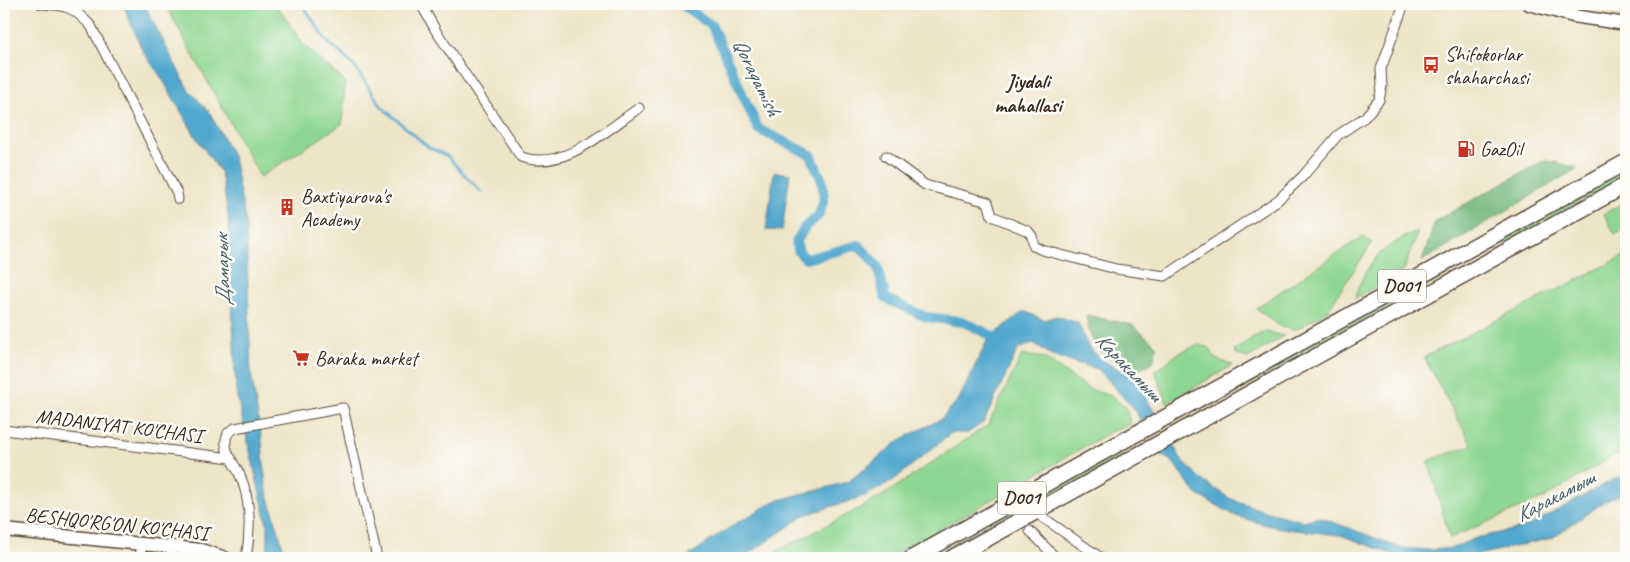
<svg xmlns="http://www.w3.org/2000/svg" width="1630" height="562" font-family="Caveat,sans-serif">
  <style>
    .green { fill: #8ed792; stroke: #648058 }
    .forest { fill: #72b87c; stroke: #56714d }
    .water { fill: #51a8ce; stroke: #466976 }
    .pier { fill: #ede5c8 }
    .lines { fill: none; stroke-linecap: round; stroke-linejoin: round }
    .stream { stroke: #51a8ce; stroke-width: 2.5 }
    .canal { stroke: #51a8ce; stroke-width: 10 }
    .street-casing { stroke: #564638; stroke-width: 11 }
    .secondary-casing { stroke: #564638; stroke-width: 15 }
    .highway-casing { stroke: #564638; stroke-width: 18 }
    .street { stroke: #fff; stroke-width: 9 }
    .secondary { stroke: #fff; stroke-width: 12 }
    .highway { stroke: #fff; stroke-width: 15 }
    .labels { text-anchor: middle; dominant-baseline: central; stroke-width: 5; stroke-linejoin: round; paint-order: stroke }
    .shield { fill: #fdfcf7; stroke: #75695f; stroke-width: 1 }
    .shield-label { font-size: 19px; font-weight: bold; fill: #3b2a1e }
    .poi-label { font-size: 20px; fill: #3b2a1e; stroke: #fdfcf7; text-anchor: start }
    .street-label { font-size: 20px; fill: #3b2a1e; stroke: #fdfcf7 }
    .water-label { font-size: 21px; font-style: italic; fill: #445c64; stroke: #fdfcf7 }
    .neighbourhood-label { font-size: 21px; font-weight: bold; fill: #3b2a1e; stroke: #fdfcf7 }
  </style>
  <rect width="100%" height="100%" fill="#fdfcf7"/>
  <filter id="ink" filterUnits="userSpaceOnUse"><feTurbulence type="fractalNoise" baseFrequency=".02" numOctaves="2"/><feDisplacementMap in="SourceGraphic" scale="10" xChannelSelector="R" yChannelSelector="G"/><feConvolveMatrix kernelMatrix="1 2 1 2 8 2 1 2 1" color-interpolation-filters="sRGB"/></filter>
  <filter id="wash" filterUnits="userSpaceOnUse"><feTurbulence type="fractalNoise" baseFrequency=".0096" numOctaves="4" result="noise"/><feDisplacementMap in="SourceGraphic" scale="20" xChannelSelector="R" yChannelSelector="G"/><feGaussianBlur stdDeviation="1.12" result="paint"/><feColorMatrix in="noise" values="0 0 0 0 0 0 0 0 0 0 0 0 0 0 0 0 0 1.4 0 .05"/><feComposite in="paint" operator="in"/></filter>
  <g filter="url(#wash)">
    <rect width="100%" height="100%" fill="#ede5c8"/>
    <!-- green -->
    <path class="green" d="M165,4h111l27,40 42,38 -3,42 -82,53z
      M1626,168v7l-122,69 -3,-5z
      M1626,201v26l-11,7 -11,-20z
      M1418,231l-14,39 -49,28c10,-36 30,-54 63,-67z
      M1363,236l9,7 -45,68 -32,19 -14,-3 -25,-19z
      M1478,251l3,5 -269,149 -3,-5z
      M1626,255v201l-10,-2 -72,44 -94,40 -22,-77 44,-16 -48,-88z
      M1265,332l19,4 -36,22 -10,-3 -4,-4 18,-13z
      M1198,345l12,3 5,11 18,6 -66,38 -12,-32 24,-18z
      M1022,355l22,3 45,31 22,7 14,11 6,17 -21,8 -173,99 -51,27h-122l115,-60 109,-73z
      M1120,451l3,5 -183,102h-13z"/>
    <!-- forest -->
    <path class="forest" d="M1545,160l33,8 -156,93 13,-40z
      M1086,315l47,10 24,21 -4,16 -16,9c-32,-16 -46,-18 -51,-56z"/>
    <!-- water -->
    <path class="water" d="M123,4h21l44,85 22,24 23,44 13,67 5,149 11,69 4,45 20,71h-19l1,-30 -32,-136 -8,-177 -7,-42 -24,-34 -36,-62 -18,-25z
      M774,172l16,2 -8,57 -16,-1z
      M1024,311l20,9 13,-4 21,7 10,23 15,15 31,16 48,83 21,21 26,17 38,14 36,9 17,-4 81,31 29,2 22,-2 24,-10 51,-11 89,-49 10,-2v16l-22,10 -52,36 -86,20h-63l-63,-23 -54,-6 -20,-4 -30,-9 -40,-22 -24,-33 -16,-9 -20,-41 -38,-42 -43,-12 -22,-14 -15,6 -34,73 -16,11h-17l-57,47 -29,16 -60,19 -62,43h-58l50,-34 40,-23 73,-19 52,-42 41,-21 18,-20 29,-60z"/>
    <!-- pier -->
    <path class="pier" d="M1157,412l17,31 -21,10 -14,-30z"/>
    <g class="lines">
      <!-- stream -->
      <path class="stream" d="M302,4l24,36 28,26 28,41 46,40 19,9 35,37"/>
      <!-- canal -->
      <path class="canal" d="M681,4l31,22 46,103 53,26 11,26 2,18 -5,16 -14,12 -9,15 3,10 7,7 53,-14 19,22 7,31 41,19 38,5 36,18"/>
    </g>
  </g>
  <g filter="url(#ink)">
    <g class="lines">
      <!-- street casing -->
      <g class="street-casing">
        <path id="street" d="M41,4c26,1 32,3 50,22l86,167 1,6
          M421,4l15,27 85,126c43,15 85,-27 118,-49
          M886,156l39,29 63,17 4,14 36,15 4,5 2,10 8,4 74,19 49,7 113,-76 25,-24 35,-41 27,-18 14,-17 3,-14 -1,-17 23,-65
          M4,430l227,28
          M1035,512l66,46
          M1030,531l26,27
          M140,558l2,-15
          M246,558c5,-27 5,-60 -7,-85 -7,-13 -18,-25 -11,-40l7,-5 108,-20 34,150"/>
      </g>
      <!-- secondary casing -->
      <g class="secondary-casing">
        <path id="secondary" d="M1529,4l44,12 53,8
          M4,530l197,20 24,8"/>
      </g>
      <!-- highway casing -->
      <g class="highway-casing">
        <path id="highway" d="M912,558l714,-396
          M952,558l674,-373"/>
      </g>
      <!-- street -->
      <use href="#street" class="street"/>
      <!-- secondary -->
      <use href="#secondary" class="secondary"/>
      <!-- highway -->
      <use href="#highway" class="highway"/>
    </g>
  </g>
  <!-- icons -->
  <defs>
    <g id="bus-bare" transform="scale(1.35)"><path d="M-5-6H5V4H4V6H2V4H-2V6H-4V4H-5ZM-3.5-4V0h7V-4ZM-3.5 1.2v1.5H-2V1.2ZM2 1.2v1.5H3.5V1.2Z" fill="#c8321e" stroke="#fdfcf7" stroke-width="2.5" paint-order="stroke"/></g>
    <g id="fuel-bare" transform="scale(1.35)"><path d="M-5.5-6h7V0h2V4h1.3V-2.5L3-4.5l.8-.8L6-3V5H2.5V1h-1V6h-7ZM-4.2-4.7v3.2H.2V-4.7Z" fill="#c8321e" stroke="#fdfcf7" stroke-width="2.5" paint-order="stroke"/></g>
    <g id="building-bare" transform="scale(1.35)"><path d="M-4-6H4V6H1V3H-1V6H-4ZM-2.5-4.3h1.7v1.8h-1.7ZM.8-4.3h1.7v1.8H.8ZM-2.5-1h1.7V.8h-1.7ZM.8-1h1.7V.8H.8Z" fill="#c8321e" stroke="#fdfcf7" stroke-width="2.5" paint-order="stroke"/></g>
    <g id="supermarket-bare" transform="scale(1.35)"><path d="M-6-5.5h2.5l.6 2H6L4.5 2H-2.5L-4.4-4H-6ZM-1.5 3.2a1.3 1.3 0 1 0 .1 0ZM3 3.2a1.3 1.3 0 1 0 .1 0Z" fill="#c8321e" stroke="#fdfcf7" stroke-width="2.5" paint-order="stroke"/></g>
  </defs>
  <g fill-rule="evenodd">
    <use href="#bus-bare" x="1431" y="65"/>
    <use href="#fuel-bare" x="1466" y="149"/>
    <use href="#building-bare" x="287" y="207"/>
    <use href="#supermarket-bare" x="301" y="358"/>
  </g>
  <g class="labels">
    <!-- shield labels -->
    <g class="shield">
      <rect x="1378" y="269.5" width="48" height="33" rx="4"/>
      <rect x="998" y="481.5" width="48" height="33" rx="4"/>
    </g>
    <g class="shield-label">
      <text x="1402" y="286">D001</text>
      <text x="1022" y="498">D001</text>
    </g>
    <!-- poi labels -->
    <g class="poi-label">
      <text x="1445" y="54">Shifokorlar<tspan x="1445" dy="23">shaharchasi</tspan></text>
      <text x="1480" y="149">GazOil</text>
      <text x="301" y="196">Baxtiyarova's<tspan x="301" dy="23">Academy</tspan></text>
      <text x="315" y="358">Baraka market</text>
    </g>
    <!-- street labels -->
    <g class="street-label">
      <text transform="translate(119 426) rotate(7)">MADANIYAT KO'CHASI</text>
      <text transform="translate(117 524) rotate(6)">BESHQO'RG'ON KO'CHASI</text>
    </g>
    <!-- water labels -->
    <g class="water-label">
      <text transform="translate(757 77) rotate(64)">Qoraqamish</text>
      <text transform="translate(222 270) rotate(-92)">Дамарык</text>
      <text transform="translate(1129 367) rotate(46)">Каракамыш</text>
      <text transform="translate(1555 496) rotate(-28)">Каракамыш</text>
    </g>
    <!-- neighbourhood labels -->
    <g class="neighbourhood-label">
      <text x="1028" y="81">Jiydali<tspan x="1028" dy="24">mahallasi</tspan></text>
    </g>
  </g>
  <!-- margin -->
  <rect width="1630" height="562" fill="none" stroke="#fdfcf7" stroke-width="20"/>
</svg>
